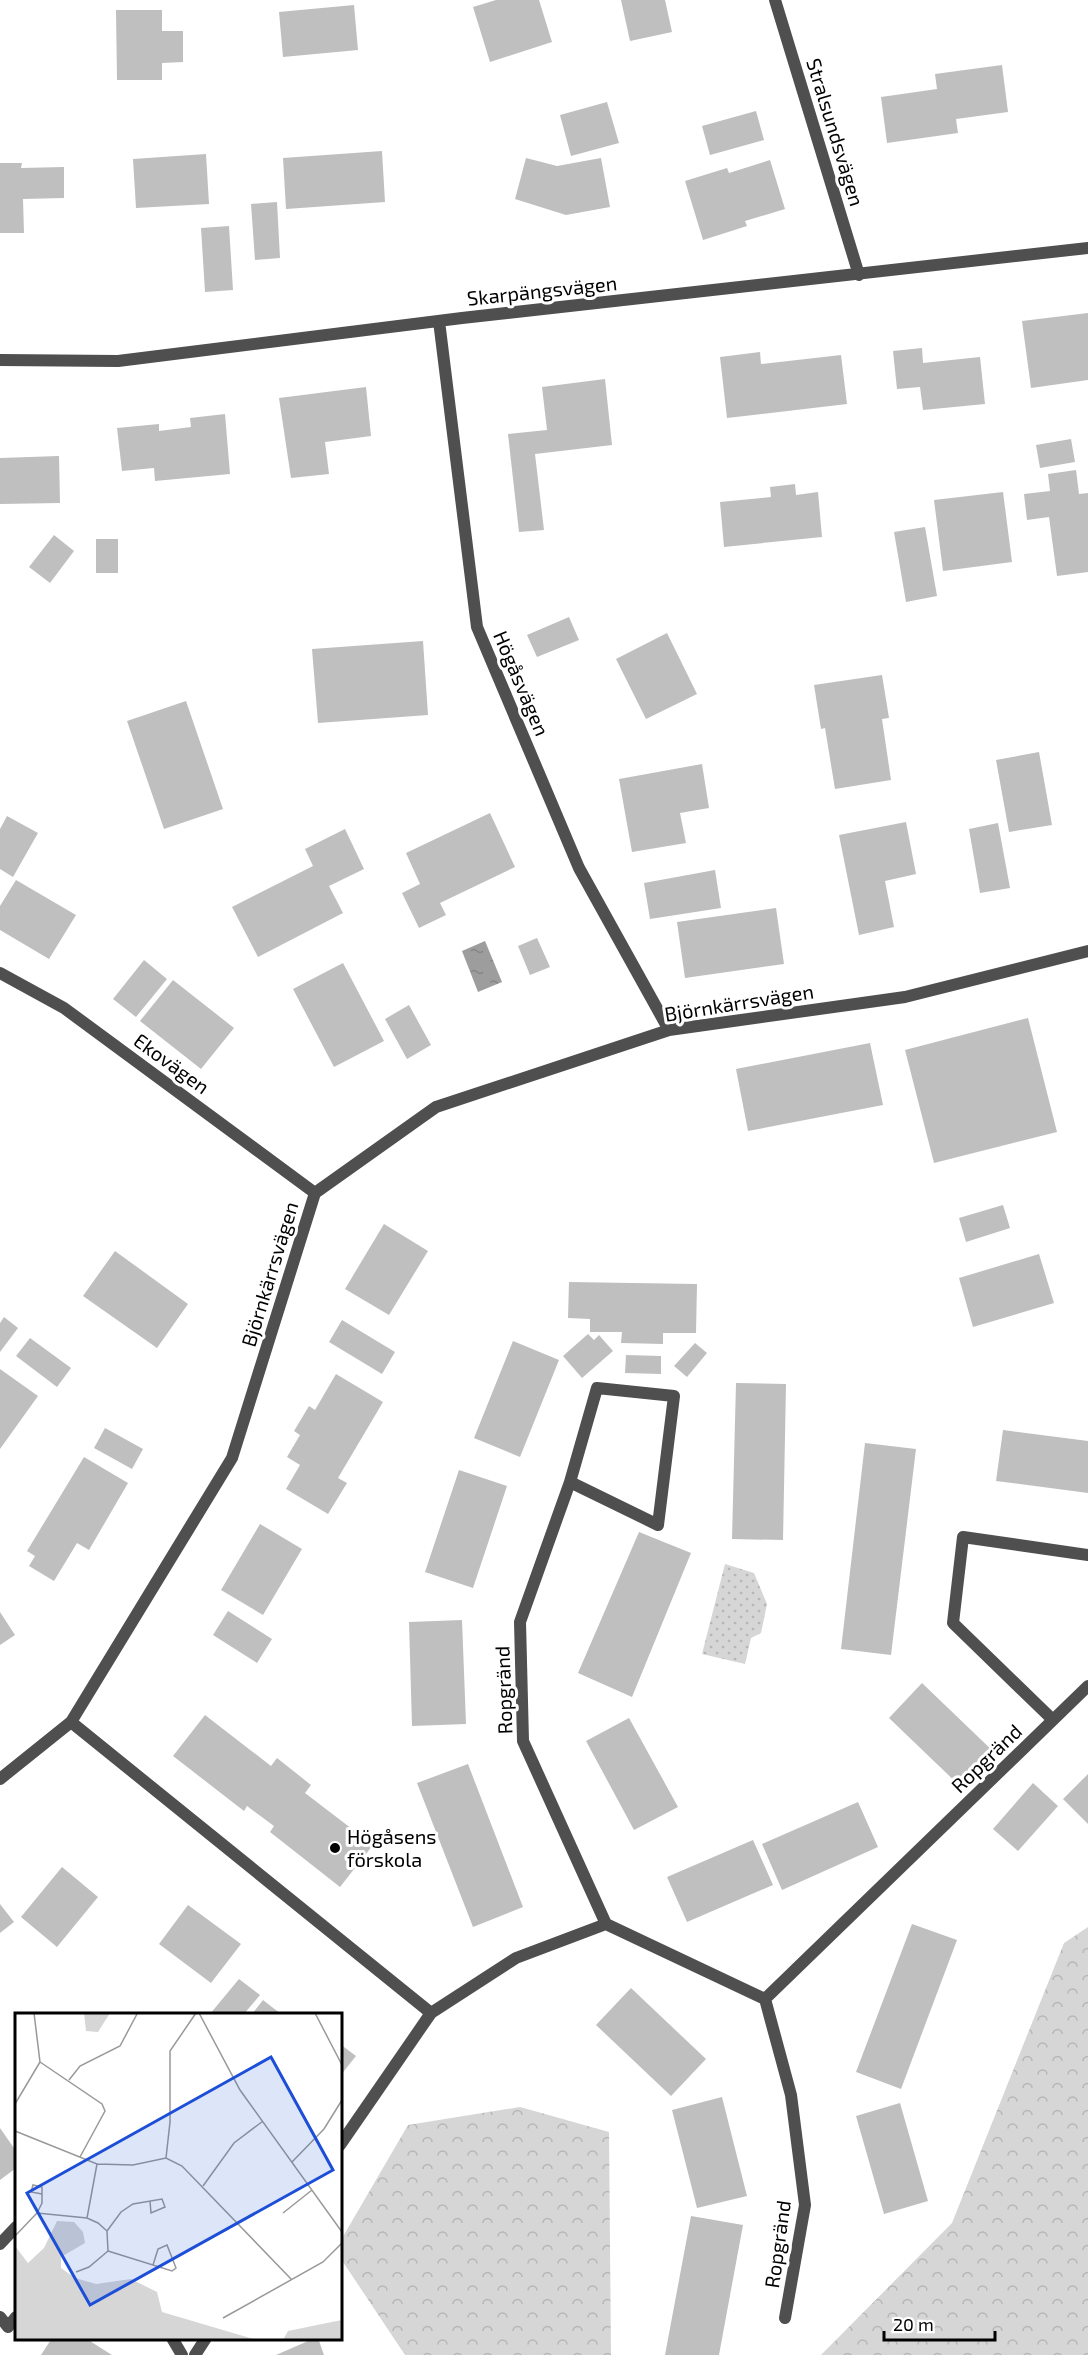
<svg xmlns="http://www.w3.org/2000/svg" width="1088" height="2355" font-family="'Exo 2',sans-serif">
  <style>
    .grass { fill: url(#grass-dots) }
    .forest { fill: url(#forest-crowns) }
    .water { fill: url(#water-ripples) }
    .building { fill: #bfbfbf }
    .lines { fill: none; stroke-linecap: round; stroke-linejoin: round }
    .street { stroke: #4f4f4f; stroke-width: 12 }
    .poi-dot { fill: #000; stroke: #fff; stroke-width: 2 }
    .labels { text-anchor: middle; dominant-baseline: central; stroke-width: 6; stroke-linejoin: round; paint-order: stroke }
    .street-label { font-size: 20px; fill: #000; stroke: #fff }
    .poi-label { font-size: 20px; fill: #000; stroke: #fff; text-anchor: start }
    .inset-road { fill: none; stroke: #999; stroke-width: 1.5 }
    .view { fill: #1d4ed8; fill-opacity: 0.15; stroke: #1d4ed8; stroke-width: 3 }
    .inset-edge { fill: none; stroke: #000; stroke-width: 3 }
  </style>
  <defs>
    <pattern id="grass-dots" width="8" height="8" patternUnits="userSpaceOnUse" patternTransform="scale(1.5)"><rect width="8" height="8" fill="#d6d6d6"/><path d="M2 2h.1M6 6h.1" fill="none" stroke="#b6b6b6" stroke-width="1.8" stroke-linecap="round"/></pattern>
    <pattern id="forest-crowns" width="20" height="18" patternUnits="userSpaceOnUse" patternTransform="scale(1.5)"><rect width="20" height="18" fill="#d6d6d6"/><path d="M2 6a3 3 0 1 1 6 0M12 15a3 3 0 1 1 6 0" fill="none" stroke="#b6b6b6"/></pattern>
    <pattern id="water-ripples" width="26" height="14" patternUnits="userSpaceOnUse" patternTransform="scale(1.5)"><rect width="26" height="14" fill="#9d9d9d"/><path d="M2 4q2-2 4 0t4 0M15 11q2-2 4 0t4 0" fill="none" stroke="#858585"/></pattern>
  </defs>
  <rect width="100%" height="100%" fill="#fff"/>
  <!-- grass -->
  <path class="grass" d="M725,1564l29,9 13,31 -6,29 -10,5 -6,26 -43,-10z"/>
  <!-- forest -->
  <path class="forest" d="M1088,1927v428h-267l131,-132 112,-280z
    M520,2107l89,25 2,223h-206l-64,-96v-19l67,-115z"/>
  <!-- water -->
  <path class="water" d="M485,941l17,41 -24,10 -16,-41z"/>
  <!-- building -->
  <path class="building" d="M496,0h43l13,42 -62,20 -17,-55z
    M621,0h44l7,32 -42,9z
    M354,5l4,45 -75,7 -4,-45z
    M116,10h46v21h21v31l-21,1v17h-45z
    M1002,65l6,47 -52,7 2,14 -71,10 -6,-46 56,-8 -2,-15z
    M607,102l12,41 -48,13 -11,-41z
    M756,111l8,29 -54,15 -8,-29z
    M382,151l3,51 -99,7 -3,-51z
    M206,154l3,50 -73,4 -3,-49z
    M526,158l31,8 44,-8 9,49 -44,8 -51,-16z
    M770,160l15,49 -40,12 2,5 -44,14 -18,-59 42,-13 2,5z
    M0,163h22l-1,5 43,-1v31l-41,1 1,34h-24z
    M277,202l3,56 -25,2 -4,-56z
    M229,226l4,64 -28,2 -4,-64z
    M1088,313v67l-57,8 -9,-67z
    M922,348l1,15 57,-6 5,47 -62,6 -3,-23 -23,2 -4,-38z
    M760,352l1,12 80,-9 6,49 -120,14 -7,-61z
    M605,379l7,66 -77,9 9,76 -25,2 -11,-98 39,-4 -5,-43z
    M366,387l5,49 -46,6 4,32 -38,4 -12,-80z
    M225,414l5,60 -75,7 -1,-13 -32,3 -5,-43 42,-4v7l32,-4 -1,-9z
    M1071,439l4,23 -35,6 -4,-23z
    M59,456l1,47 -60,1v-46z
    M1076,470l3,24 9,-1v79l-31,4 -8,-59 -22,3 -3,-26 26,-3 -2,-17z
    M795,484l1,11 22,-3 4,45 -98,10 -4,-45 51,-5 -1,-10z
    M1003,492l9,70 -69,9 -9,-71z
    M925,527l12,69 -31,6 -12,-70z
    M54,535l20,16 -24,32 -21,-16z
    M96,539h22v34h-22z
    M569,617l10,23 -42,17 -10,-22z
    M667,633l30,61 -51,25 -30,-60z
    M423,641l5,74 -110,8 -6,-74z
    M882,675l7,43 -7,1 9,61 -56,9 -10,-61 -4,1 -7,-44z
    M186,701l37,108 -59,20 -37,-108z
    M1039,752l13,73 -43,7 -13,-72z
    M702,764l7,44 -29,5 6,30 -54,9 -13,-73z
    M490,813l25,54 -75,36 6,12 -27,13 -17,-35 18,-9 -14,-31z
    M7,816l31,17 -25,44 -13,-8v-40z
    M906,822l10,52 -31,7 9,46 -35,8 -20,-100z
    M998,823l12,65 -30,5 -11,-64z
    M345,829l19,40 -35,17 14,27 -85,44 -26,-50 81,-41 -8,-17z
    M715,870l6,38 -71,11 -6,-36z
    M16,880l60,35 -27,44 -49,-29v-24z
    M776,908l8,56 -99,14 -8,-56z
    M537,938l13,29 -20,8 -12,-29z
    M144,960l23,19 -31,38 -23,-18z
    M343,963l41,78 -50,26 -41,-78z
    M173,980l61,48 -33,41 -61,-48z
    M409,1005l22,40 -24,14 -22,-40z
    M1028,1018l29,114 -123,31 -29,-113z
    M870,1043l13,62 -135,26 -12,-62z
    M1003,1205l7,23 -44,14 -7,-24z
    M384,1224l44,27 -39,64 -44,-26z
    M115,1251l73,53 -31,44 -74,-52z
    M1039,1254l15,49 -81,24 -14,-49z
    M569,1282l128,2 -1,49h-33v11l-42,-1 1,-11h-32v-13l-22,-1z
    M4,1317l14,11 -18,24v-29z
    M342,1320l53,32 -13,22 -53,-32z
    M588,1334l6,6 5,-5 14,16 -31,27 -19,-22z
    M30,1338l41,30 -14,19 -41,-31z
    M513,1341l46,19 -39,97 -46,-19z
    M695,1343l12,10 -20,24 -13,-11z
    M626,1355l35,1v18l-36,-1z
    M0,1369l38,27 -38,53z
    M336,1374l47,28 -45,76 9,5 -19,31 -42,-25 14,-24 -13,-8 13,-22 -6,-4 15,-25 6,4z
    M736,1383l50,1 -3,156 -51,-1z
    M105,1428l38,21 -11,20 -38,-21z
    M1003,1430l85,11v52l-92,-12z
    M865,1443l51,6 -25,206 -50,-6z
    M84,1457l44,26 -39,67 -12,-7 -23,38 -25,-15 6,-10 -8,-5z
    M459,1470l48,16 -34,102 -48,-16z
    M260,1524l42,25 -39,66 -42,-25z
    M639,1532l52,21 -59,144 -54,-24z
    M228,1611l44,28 -15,24 -44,-28z
    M0,1612l15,23 -15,10z
    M462,1620l4,104 -54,2 -3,-104z
    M922,1683l75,72 -33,35 -75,-72z
    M205,1715l66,51 6,-8 34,27 -6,8 68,52 -33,42 -70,-55 4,-6 -27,-20 -3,5 -71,-55z
    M629,1718l49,89 -44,23 -48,-89z
    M468,1764l55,143 -50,20 -56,-144z
    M1088,1774v50l-25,-25z
    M1033,1783l25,23 -40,45 -25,-22z
    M858,1802l20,45 -96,43 -20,-46z
    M753,1840l20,45 -86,37 -20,-45z
    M62,1867l36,30 -41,50 -36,-30z
    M0,1904l14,18 -14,11z
    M188,1905l53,39 -30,39 -52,-39z
    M912,1924l45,16 -56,149 -45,-17z
    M239,1979l21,16 -16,19h-34z
    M631,1988l75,71 -35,37 -75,-71z
    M263,2000l18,14h-29z
    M340,2044l16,12 -16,20z
    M722,2097l25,99 -50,12 -25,-98z
    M900,2103l28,98 -44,13 -28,-98z
    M0,2128l16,23v17l-16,12z
    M691,2216l52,9 -24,130h-54z
    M52,2338h33l27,17h-71z
    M318,2338l6,17h-48l39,-17z"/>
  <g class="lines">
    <!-- street -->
    <path class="street" d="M775,0l84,275
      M439,321l38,306 102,241 90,162
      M0,360l118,1 344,-43 626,-70
      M0,973l64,35 251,185
      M570,1482l88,43 16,-129 -77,-8 -27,94 -50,140 3,119 83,183
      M1053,1720l-100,-97 10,-86 125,18
      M71,1722l360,291
      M0,1779l71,-57 161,-264 83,-265 121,-86 233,-77 236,-33 183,-46
      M765,1999l323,-313
      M340,2145l91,-132 85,-55 90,-34 159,75 26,96 14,110 -20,113
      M0,2244l16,-17
      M0,2317l8,10 8,-10
      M172,2338l10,17
      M195,2355l11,-17"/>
  </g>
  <!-- markers -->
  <circle class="poi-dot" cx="335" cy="1848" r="6"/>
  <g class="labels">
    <!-- street labels -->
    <g class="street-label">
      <text transform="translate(836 132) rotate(73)">Stralsundsvägen</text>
      <text transform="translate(542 290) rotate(-6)">Skarpängsvägen</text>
      <text transform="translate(522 683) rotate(67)">Högåsvägen</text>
      <text transform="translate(739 1002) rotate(-9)">Björnkärrsvägen</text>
      <text transform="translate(172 1063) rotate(36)">Ekovägen</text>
      <text transform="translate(269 1274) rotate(-73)">Björnkärrsvägen</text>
      <text transform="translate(503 1690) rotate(-92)">Ropgränd</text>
      <text transform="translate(986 1758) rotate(-44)">Ropgränd</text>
      <text transform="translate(777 2244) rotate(-82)">Ropgränd</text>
    </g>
    <!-- poi labels -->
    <g class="poi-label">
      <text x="347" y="1836">Högåsens<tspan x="347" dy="23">förskola</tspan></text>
    </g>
  </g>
  <!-- overview -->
  <g transform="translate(15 2013)">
    <rect width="327" height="327" fill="#fff"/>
    <path d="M302,312v15h-34l5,-9z" fill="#d6d6d6"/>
    <path d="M69,0h26l-12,19 -12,-1zM42,208l17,1 9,10 2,11 -24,14v11l14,10 21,6 35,-5 26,13 5,20 95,28h-242v-94l13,17 16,-15zM327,307v20h-25v-15z" fill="#d6d6d6"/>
    <path class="inset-road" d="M184,0l41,77 102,142M300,0l27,52M25,49l62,42 3,7 -25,46M54,67l11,-14 40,-20 17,-32M0,91l25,-42 -6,-49M0,118l82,33 36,1 33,-7 16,8 110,114M151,145l4,-36v-71l26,-38M277,149l32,-33 18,-29M188,173l31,-43 29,-22M22,200l5,-10v-16l-9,-2 -2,7 11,2M268,200l29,-23M72,205l10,-54M92,218l14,-19 12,-8 29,-5 3,8 -14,6 -1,-12M0,223l22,-23 50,5 11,5 9,8 1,20 -19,16 -13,5M93,238l64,20 4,-3 -9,-23 -9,4 -5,16M208,305l100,-56 19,-19"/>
    <path class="view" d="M256,44l62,113 -243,135 -63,-112z"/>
    <rect width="327" height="327" class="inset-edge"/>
  </g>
  <!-- scale -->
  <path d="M884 2331v9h111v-9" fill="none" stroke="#000000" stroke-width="3"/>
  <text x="893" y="2331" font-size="18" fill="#000000" stroke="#ffffff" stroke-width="4.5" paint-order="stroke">20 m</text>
</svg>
